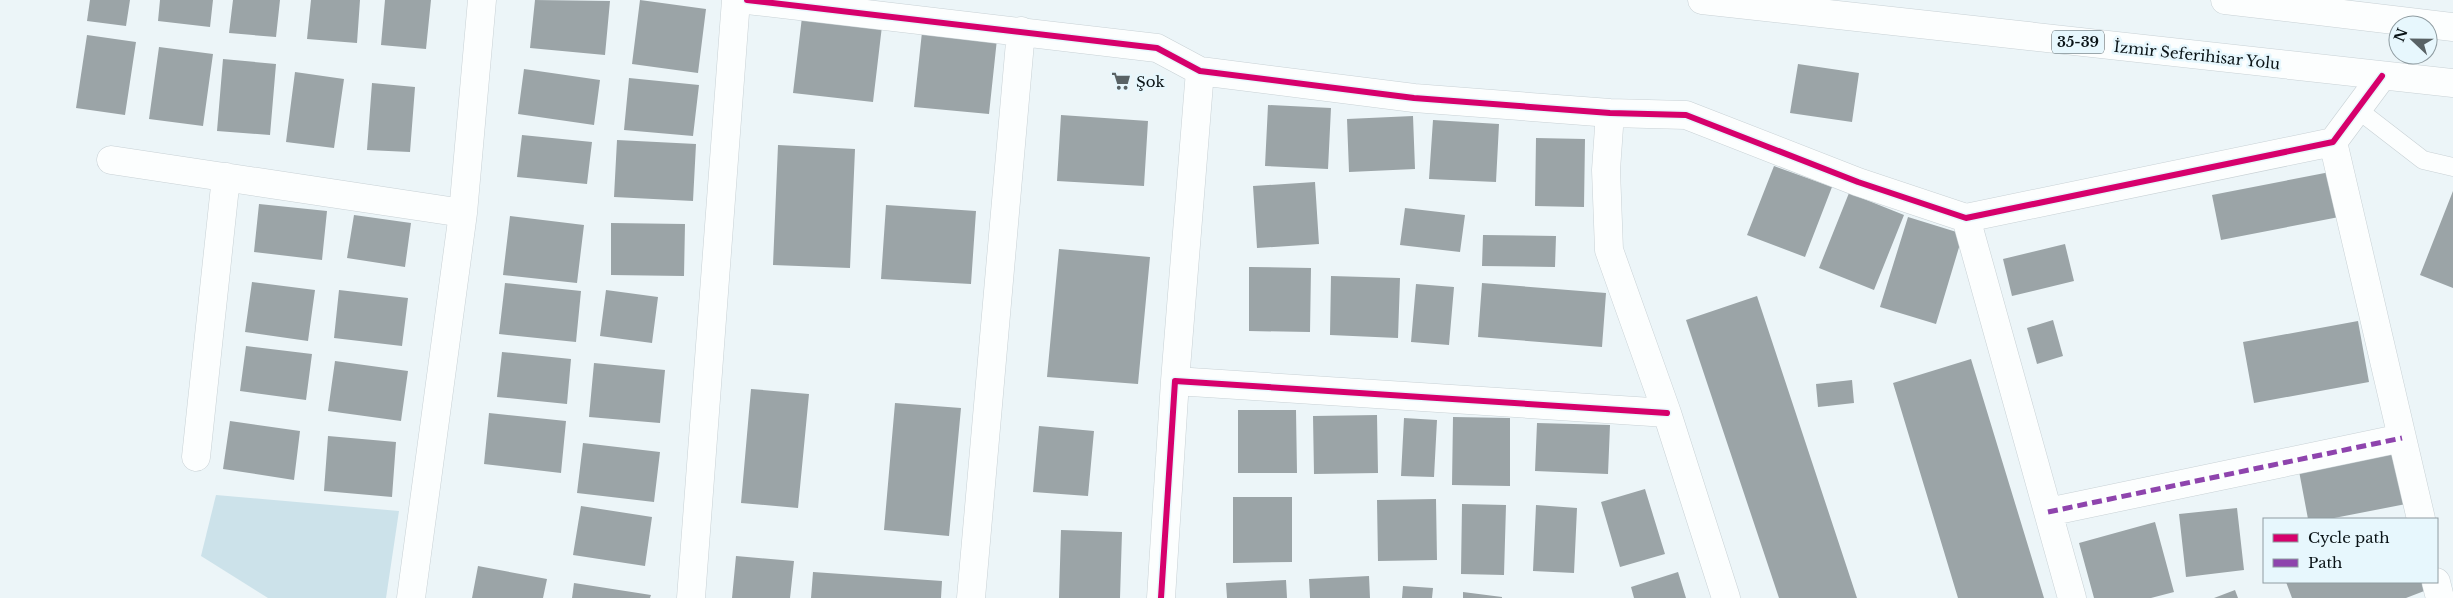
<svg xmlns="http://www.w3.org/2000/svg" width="2453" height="598" font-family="'Libre Baskerville',serif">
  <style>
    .green { fill: #cce2ea }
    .building { fill: #9ba4a7 }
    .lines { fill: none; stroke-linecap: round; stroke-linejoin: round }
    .lane-casing { stroke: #c8d1d5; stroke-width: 19 }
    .street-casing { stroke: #c8d1d5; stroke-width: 29 }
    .primary-casing { stroke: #c8d1d5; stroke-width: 29 }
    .lane { stroke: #fcfefe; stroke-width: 18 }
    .street { stroke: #fcfefe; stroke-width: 28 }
    .primary { stroke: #fcfefe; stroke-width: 28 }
    .quiet { stroke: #8e44ad; stroke-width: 5; stroke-dasharray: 10 5; stroke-linecap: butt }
    .cycleway-casing { stroke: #e7f7fd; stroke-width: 9 }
    .cycleway { stroke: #d6006c; stroke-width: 6 }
    .labels { text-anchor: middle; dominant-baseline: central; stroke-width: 5; stroke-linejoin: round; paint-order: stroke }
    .shield { fill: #e7f7fd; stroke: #4c575b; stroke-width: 1 }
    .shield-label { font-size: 14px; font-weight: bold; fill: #0a1316 }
    .street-label { font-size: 15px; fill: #0a1316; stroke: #e7f7fd }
    .poi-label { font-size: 15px; fill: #0a1316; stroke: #e7f7fd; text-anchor: start }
  </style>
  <rect width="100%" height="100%" fill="#ecf5f8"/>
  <!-- green -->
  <path class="green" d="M216,495l183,16 -13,87h-118l-67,-42z"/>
  <!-- building -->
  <path class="building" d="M90,0h40l-4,26 -39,-5z
    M160,0h53l-3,27 -52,-6z
    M233,0h47l-4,37 -47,-4z
    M311,0h49l-3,43 -50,-4z
    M385,0h46l-5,49 -45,-4z
    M535,0l75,1 -5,54 -75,-7z
    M640,0l66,9 -8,64 -66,-9z
    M802,17l80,9 -9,76 -80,-9z
    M922,32l75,7 -8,75 -75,-7z
    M87,35l49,7 -11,73 -49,-7z
    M159,47l54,7 -10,72 -54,-7z
    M223,59l53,5 -6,71 -53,-4z
    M1798,64l61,9 -7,49 -62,-9z
    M524,69l76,11 -6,45 -76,-11z
    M295,72l49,7 -10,69 -48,-6z
    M629,78l70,7 -6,51 -69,-6z
    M372,83l43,4 -5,65 -43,-2z
    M1268,105l63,3 -3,61 -63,-3z
    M1061,115l87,6 -4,65 -87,-5z
    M1413,116l2,53 -66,3 -2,-53z
    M1433,120l66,4 -3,58 -67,-3z
    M522,135l70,7 -5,42 -70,-7z
    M1536,138l49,1 -1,68 -49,-1z
    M617,140l79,4 -3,57 -79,-4z
    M778,145l77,4 -5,119 -77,-3z
    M1774,166l58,21 -27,70 -58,-22z
    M2330,172l9,45 -118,23 -9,-45z
    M1315,182l4,62 -62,4 -4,-62z
    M2453,191v97l-33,-13z
    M1849,193l55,22 -30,75 -55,-22z
    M259,204l68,7 -5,49 -68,-8z
    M886,205l90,6 -5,73 -90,-5z
    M1405,208l60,7 -5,37 -60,-7z
    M354,215l57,8 -6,44 -58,-9z
    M510,216l74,9 -7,58 -74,-8z
    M1908,217l55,17 -27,90 -56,-17z
    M611,223l74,1 -1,52 -73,-1z
    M1483,235l73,1 -1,31 -73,-1z
    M2065,244l9,37 -62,15 -9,-37z
    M1059,249l91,8 -12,127 -91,-7z
    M1249,267l62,1 -1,64 -61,-1z
    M1331,276l69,2 -2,60 -68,-3z
    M252,282l63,8 -7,51 -63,-9z
    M505,283l76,8 -5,51 -77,-8z
    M1482,283l124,10 -4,54 -124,-10z
    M1416,284l38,3 -5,58 -38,-3z
    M339,290l69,8 -6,48 -68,-8z
    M606,290l52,7 -6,46 -52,-7z
    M1757,296l100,302h-78l-93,-278z
    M2053,320l10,36 -26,8 -10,-36z
    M2358,321l11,61 -115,21 -11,-61z
    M246,346l66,8 -6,46 -66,-9z
    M502,352l69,7 -4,45 -70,-7z
    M1971,359l73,239h-86l-65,-215z
    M335,361l73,10 -7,50 -73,-10z
    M594,363l71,7 -5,53 -71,-6z
    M1852,380l2,23 -36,4 -2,-23z
    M751,389l58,5 -11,114 -57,-5z
    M895,403l66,5 -12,128 -65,-6z
    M1238,410h58l1,63h-59z
    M489,413l77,8 -5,52 -77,-9z
    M1377,415l1,58 -64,1 -1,-58z
    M1453,417l57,1v68l-58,-1z
    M1404,418l33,2 -3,57 -33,-1z
    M230,421l70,10 -6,49 -71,-11z
    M1537,423l73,2 -2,49 -73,-3z
    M1039,426l55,5 -6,65 -55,-4z
    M328,436l68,6 -4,55 -68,-6z
    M583,443l77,9 -6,50 -77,-9z
    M2396,452l10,52 -77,15h-21l-9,-48z
    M1645,489l20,65 -45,13 -19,-65z
    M1233,497h59v65l-59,1z
    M1436,499l1,61 -59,1 -1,-61z
    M1462,504l44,1 -2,70 -43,-1z
    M1536,505l41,3 -3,65 -41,-2z
    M581,506l71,11 -7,49 -72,-11z
    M2237,508l7,62 -58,7 -7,-63z
    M2155,522l19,70 -23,6h-57l-15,-55z
    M1061,530l61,2 -2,66h-61z
    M736,556l58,5 -4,37h-58z
    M478,566l69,13 -4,19h-71z
    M813,572l129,9 -1,17h-130z
    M1678,572l8,26h-52l-3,-11z
    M1369,576l1,22h-60l-1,-19z
    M1286,580l1,18h-60l-1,-15z
    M2286,582h144l2,6 -26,10h-114z
    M574,583l77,12 -1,3h-78z
    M1403,586l30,2 -1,10h-30z
    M2235,590l3,8h-24z
    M1463,592l39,5v1h-39z"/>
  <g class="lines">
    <!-- lane casing -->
    <g class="lane-casing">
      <path id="lane" d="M2357,109l66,51 30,7"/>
    </g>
    <!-- street casing -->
    <g class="street-casing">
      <path id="street" d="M747,0l410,48 43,23 214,27 196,15 76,2 172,67 108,36 367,-76 49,-66
        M1610,113l-4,57 3,80 58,163 59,185
        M2333,142l88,377
        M111,160l352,53
        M1966,218l106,380
        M1175,381l25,-310
        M196,457l30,-280
        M2048,512l354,-74
        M2436,582l4,16
        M411,598l52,-385 19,-213
        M691,598l45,-598
        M971,598l50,-567
        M1161,598l14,-217 492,32"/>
    </g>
    <!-- primary casing -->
    <g class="primary-casing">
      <path id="primary" d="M1702,0l751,83
        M2225,0l228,27"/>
    </g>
    <!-- lane -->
    <use href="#lane" class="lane"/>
    <!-- street -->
    <use href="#street" class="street"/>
    <!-- primary -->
    <use href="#primary" class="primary"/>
    <!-- quiet -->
    <path class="quiet" d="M2048,512l354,-74"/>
    <!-- cycleway casing -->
    <g class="cycleway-casing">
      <path id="cycleway" d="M747,0l410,48 43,23 214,27 196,15 76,2 172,67 108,36 367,-76 49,-66
        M1161,598l14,-217 492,32"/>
    </g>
    <!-- cycleway -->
    <use href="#cycleway" class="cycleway"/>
  </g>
  <!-- icons -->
  <defs>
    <g id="supermarket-bare" transform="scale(1.5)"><path d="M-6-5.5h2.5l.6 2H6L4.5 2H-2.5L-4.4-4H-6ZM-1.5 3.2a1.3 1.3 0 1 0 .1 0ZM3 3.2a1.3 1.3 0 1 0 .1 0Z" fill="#596265" stroke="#e7f7fd" stroke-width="2.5" paint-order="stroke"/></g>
  </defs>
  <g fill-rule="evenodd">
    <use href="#supermarket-bare" x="1121" y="81"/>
  </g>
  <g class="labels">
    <!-- shield labels -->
    <rect class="shield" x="2052" y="30.5" width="52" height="23" rx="4"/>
    <g class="shield-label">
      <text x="2078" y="42">35-39</text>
    </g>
    <!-- street labels -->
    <g class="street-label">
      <text transform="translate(2197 55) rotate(6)">İzmir Seferihisar Yolu</text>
    </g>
    <!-- poi labels -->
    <g class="poi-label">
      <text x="1136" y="81">Şok</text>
    </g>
  </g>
  <!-- legend -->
  <rect x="2263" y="518" width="175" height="65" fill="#e7f7fd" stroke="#8f9ca1"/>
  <rect x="2273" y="534" width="25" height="8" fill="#d6006c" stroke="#8f9ca1"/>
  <text x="2308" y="543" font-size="15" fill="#0a1316">Cycle path</text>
  <rect x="2273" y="559" width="25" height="8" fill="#8e44ad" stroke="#8f9ca1"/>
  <text x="2308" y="568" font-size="15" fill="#0a1316">Path</text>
  <!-- north arrow -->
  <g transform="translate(2413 40) rotate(292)"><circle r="24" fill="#e7f7fd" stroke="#8f9ca1"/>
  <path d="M0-4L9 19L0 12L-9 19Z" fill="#596265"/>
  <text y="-8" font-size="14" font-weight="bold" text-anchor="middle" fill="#0a1316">N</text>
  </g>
</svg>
